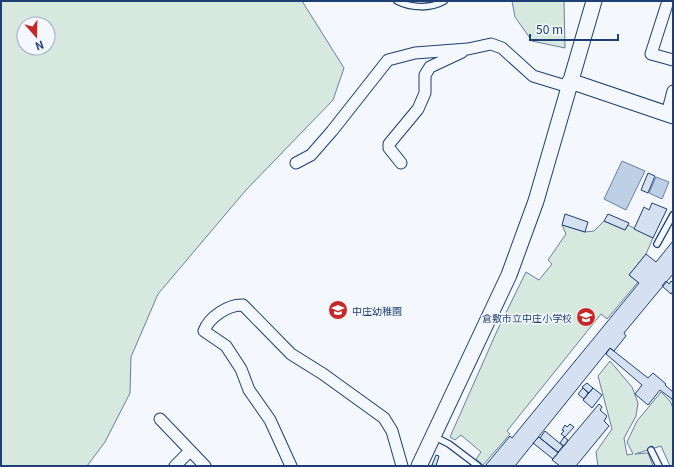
<svg xmlns="http://www.w3.org/2000/svg" width="674" height="467" font-family="Georgia,'Noto Sans JP',serif">
  <style>
    .green { fill: #d7e8df; stroke: #687fa3; fill-rule: evenodd }
    .water { fill: #bed0e5; stroke: #687fa3 }
    .building { fill: #d5e0f0; stroke: #1d3f73 }
    .lines { fill: none; stroke-linecap: round; stroke-linejoin: round }
    .lane-casing { stroke: #1d3f73; stroke-width: 8 }
    .street-casing { stroke: #1d3f73; stroke-width: 13 }
    .secondary-casing { stroke: #1d3f73; stroke-width: 17 }
    .lane { stroke: #f4f7fb; stroke-width: 5.5 }
    .street { stroke: #f4f7fb; stroke-width: 11 }
    .secondary { stroke: #f4f7fb; stroke-width: 15 }
    .labels { text-anchor: middle; dominant-baseline: central; stroke-width: 3; stroke-linejoin: round; paint-order: stroke }
    .poi-label { font-size: 10px; fill: #1d3f73; stroke: #f4f7fb; text-anchor: start }
  </style>
  <rect width="100%" height="100%" fill="#f4f7fb"/>
  <!-- green -->
  <path class="green" d="M1,1h301l42,67 -11,32 -87,90 -88,104 -27,63 -1,36 -25,49 -18,24h-86zM24,24h24v24h-24z
    M512,1h52l1,47 -33,-7 -17,-24z
    M604,221l21,9 3,-5 25,13 -7,16 -17,21 9,7 -31,37 -6,-5 -94,117 3,3 -27,31 -7,-6 5,-7 -20,-17 -6,5 -5,-3 47,-106 29,-59 13,8 13,-16 -4,-4 18,-26 -4,-9 23,7 9,-1z
    M610,361l22,26 6,16 -2,13 -12,22 3,17 6,-1 -6,-12 10,-21 24,-29 9,9 3,7v58h-3l-9,-20 -26,8 13,-1 5,13h-55l-2,-14 16,-23 -14,-53z"/>
  <!-- water -->
  <path class="water" d="M622,161l23,10 -19,39 -22,-11z
    M656,177l13,5 -7,17 -13,-6z"/>
  <!-- building -->
  <path class="building" d="M648,173l7,3 -7,17 -7,-3z
    M652,203l15,6 -14,29 -19,-9 10,-22 5,3z
    M565,214l23,8 -3,10 -23,-7z
    M608,214l21,9 -4,7 -21,-9z
    M673,241v33l-49,59 2,3 -12,15 -4,-3 -95,118h-30l25,-30 2,2 127,-155 -10,-8 17,-21 10,8z
    M666,281l3,3 2,-3 2,2v8l-2,3 -9,-8z
    M610,348l38,30 5,-5 13,11 -1,1 8,7v12l-1,-5 -12,-9 -12,15 -13,-11 7,-9 -36,-31z
    M587,383l6,5 -4,5 -7,-6z
    M583,388l5,5 -4,6 -6,-5z
    M593,388l9,7 -10,13 -9,-8z
    M599,404l3,3 -2,3 7,6 -3,5 5,5 -33,40h-16l-8,-6z
    M570,424l4,3 -9,10 -4,-3 3,-3 -2,-1 3,-5 2,2z
    M545,431l18,15 -5,6 -18,-14z
    M539,437l19,16 -5,6 -20,-16z
    M564,437l4,3 -4,6 -4,-3z
    M436,455l3,1 -3,10 -4,-1z"/>
  <g class="lines">
    <!-- lane casing -->
    <g class="lane-casing">
      <path id="lane" d="M397,1c14,7 33,8 47,0
        M657,244l16,-29
        M435,437l14,7 29,22
        M651,450l8,16"/>
    </g>
    <!-- street casing -->
    <g class="street-casing">
      <path id="street" d="M668,1l-17,53 22,6
        M667,114l6,-23
        M296,163l15,-8 21,-24 56,-71 27,-7 53,-4 23,-5 11,4 31,28 36,11
        M401,163l-12,-15v-4l29,-35 7,-16v-18l5,-8 32,-15
        M160,419l45,47
        M175,466l15,-15
        M291,466l-21,-46 -21,-30 -8,-21 -15,-23 -22,-15c5,-14 25,-27 39,-26l48,49 32,20 61,44 8,13 10,35"/>
    </g>
    <!-- secondary casing -->
    <g class="secondary-casing">
      <path id="secondary" d="M570,81l103,35
        M419,466l90,-191 27,-74 58,-200"/>
    </g>
    <!-- lane -->
    <use href="#lane" class="lane"/>
    <!-- street -->
    <use href="#street" class="street"/>
    <!-- secondary -->
    <use href="#secondary" class="secondary"/>
  </g>
  <!-- icons -->
  <defs>
    <g id="school-disc" transform="scale(1)"><circle r="9.5" fill="#c62828" stroke="#f4f7fb"/><path d="M0-5L7-2L0 1L-7-2ZM-4 1L0 2.5L4 1V4Q0 6-4 4Z" fill="#fff"/></g>
  </defs>
  <g fill-rule="evenodd">
    <use href="#school-disc" x="338" y="310"/>
    <use href="#school-disc" x="586" y="317"/>
  </g>
  <g class="labels">
    <!-- poi labels -->
    <g class="poi-label">
      <text x="352" y="310">中庄幼稚園</text>
      <text x="572" y="317" text-anchor="end">倉敷市立中庄小学校</text>
    </g>
  </g>
  <!-- border -->
  <rect width="674" height="467" fill="none" stroke="#1d3f73" stroke-width="4"/>
  <!-- north arrow -->
  <g transform="translate(36 36) rotate(160)"><circle r="19" fill="#f4f7fb" stroke="#9eadc5"/>
  <path d="M0-3L7 15L0 10L-7 15Z" fill="#c62828"/>
  <text y="-6" font-size="11" font-weight="bold" text-anchor="middle" fill="#1d3f73">N</text>
  </g>
  <!-- scale -->
  <path d="M530 34v6h88v-6" fill="none" stroke="#1d3f73" stroke-width="2"/>
  <text x="536" y="34" font-size="12" fill="#1d3f73" stroke="#f4f7fb" stroke-width="3" paint-order="stroke">50 m</text>
</svg>
